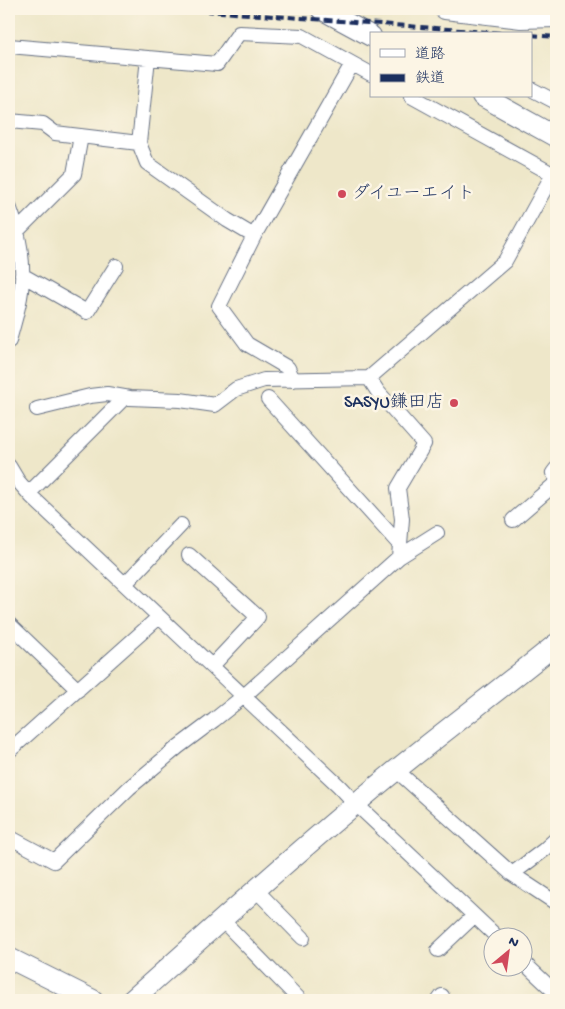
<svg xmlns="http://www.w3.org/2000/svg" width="565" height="1009" font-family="'Gochi Hand','Klee One',sans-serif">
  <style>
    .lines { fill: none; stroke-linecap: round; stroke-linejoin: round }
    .street-casing { stroke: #656f83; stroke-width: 16 }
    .secondary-casing { stroke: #656f83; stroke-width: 22 }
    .street { stroke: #fff; stroke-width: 14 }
    .secondary { stroke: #fff; stroke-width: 20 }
    .rail { stroke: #1b2f5e; stroke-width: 4; stroke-dasharray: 8 4; stroke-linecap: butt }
    .poi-dot { fill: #d1495b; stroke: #fcf5e5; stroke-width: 2 }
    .labels { text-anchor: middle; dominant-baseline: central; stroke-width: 5; stroke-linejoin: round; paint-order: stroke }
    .poi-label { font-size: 18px; fill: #1b2f5e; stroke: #fcf5e5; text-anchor: start }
  </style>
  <rect width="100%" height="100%" fill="#fcf5e5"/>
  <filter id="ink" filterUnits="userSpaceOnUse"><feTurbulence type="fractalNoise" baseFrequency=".02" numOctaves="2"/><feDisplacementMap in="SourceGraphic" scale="10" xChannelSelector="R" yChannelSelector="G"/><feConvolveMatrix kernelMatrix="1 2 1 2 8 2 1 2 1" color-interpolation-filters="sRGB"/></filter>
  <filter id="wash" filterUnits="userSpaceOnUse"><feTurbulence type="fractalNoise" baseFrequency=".0096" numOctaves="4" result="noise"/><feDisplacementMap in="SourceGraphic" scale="20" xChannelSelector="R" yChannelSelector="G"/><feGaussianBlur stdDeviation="1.12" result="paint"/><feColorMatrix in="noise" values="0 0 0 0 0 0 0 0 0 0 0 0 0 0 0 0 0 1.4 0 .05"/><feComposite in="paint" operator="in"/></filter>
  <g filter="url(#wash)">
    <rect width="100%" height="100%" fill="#eee7c9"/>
  </g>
  <g filter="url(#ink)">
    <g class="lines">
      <!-- street casing -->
      <g class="street-casing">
        <path id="street" d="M9,46l208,18 22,-31 63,3 69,38
          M148,58l-9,85 8,20 80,57 27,16
          M531,89l25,13
          M411,96l145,80
          M9,121l34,3 12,9 84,10
          M9,206c10,26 16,58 12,85 -2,17 -8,34 -12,50
          M17,231l57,-57 7,-38
          M22,275l65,37 29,-46
          M293,380l-5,-12 -41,-24 -28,-38 35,-70 98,-172
          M268,399l132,146
          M37,409l53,-13 17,-2 23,4 50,2 35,5 21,-16 28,-9 105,-2 136,-117 48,-87
          M9,466l9,15 14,16 307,289 17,18 140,132
          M556,469l-3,4 3,4
          M29,493l96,-96
          M513,520l43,-37
          M189,555l69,62 -46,49
          M399,557l38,-24
          M125,584l56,-59
          M9,624l69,66
          M9,751l150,-134
          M396,770l116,104 44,29
          M9,837l45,24 75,-73 49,-41 36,-27 30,-24 155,-139 3,-38 -4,-31 26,-44 -46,-52 -9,-14
          M512,874l32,-24 12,-11
          M256,890l47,48
          M222,920l78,80
          M438,950l36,-34
          M522,961l34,32
          M439,1000l3,-4"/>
      </g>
      <!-- secondary casing -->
      <g class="secondary-casing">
        <path id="secondary" d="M321,9l50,27
          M445,9l76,9 35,-1
          M482,96l74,41
          M9,958l84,42
          M132,1000c87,-78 173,-155 263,-229 53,-43 108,-84 161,-127"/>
      </g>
      <!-- street -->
      <use href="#street" class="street"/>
      <!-- secondary -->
      <use href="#secondary" class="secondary"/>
      <!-- rail -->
      <path class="rail" d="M181,9l333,25
        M531,35l25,2"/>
    </g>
  </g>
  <!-- markers -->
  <g class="poi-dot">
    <circle cx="342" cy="194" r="5"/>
    <circle cx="454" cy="403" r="5"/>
  </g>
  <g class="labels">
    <!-- poi labels -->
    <g class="poi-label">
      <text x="352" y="194">ダイユーエイト</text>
      <text x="444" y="403" text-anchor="end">SASYU鎌田店</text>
    </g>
  </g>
  <!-- margin -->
  <rect width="565" height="1009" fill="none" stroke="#fcf5e5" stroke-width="30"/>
  <!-- legend -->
  <rect x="370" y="32" width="162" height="65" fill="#fcf5e5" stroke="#a2a6af"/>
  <rect x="380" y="49" width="25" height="8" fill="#ffffff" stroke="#a2a6af"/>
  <text x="415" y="58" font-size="15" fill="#1b2f5e">道路</text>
  <rect x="380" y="74" width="25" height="8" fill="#1b2f5e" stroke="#a2a6af"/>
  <text x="415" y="82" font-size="15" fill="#1b2f5e">鉄道</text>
  <!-- north arrow -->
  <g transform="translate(508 952) rotate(29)"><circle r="24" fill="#fcf5e5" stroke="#a2a6af"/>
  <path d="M0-4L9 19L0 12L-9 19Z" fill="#d1495b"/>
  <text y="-8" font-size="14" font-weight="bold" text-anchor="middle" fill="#1b2f5e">N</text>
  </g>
</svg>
